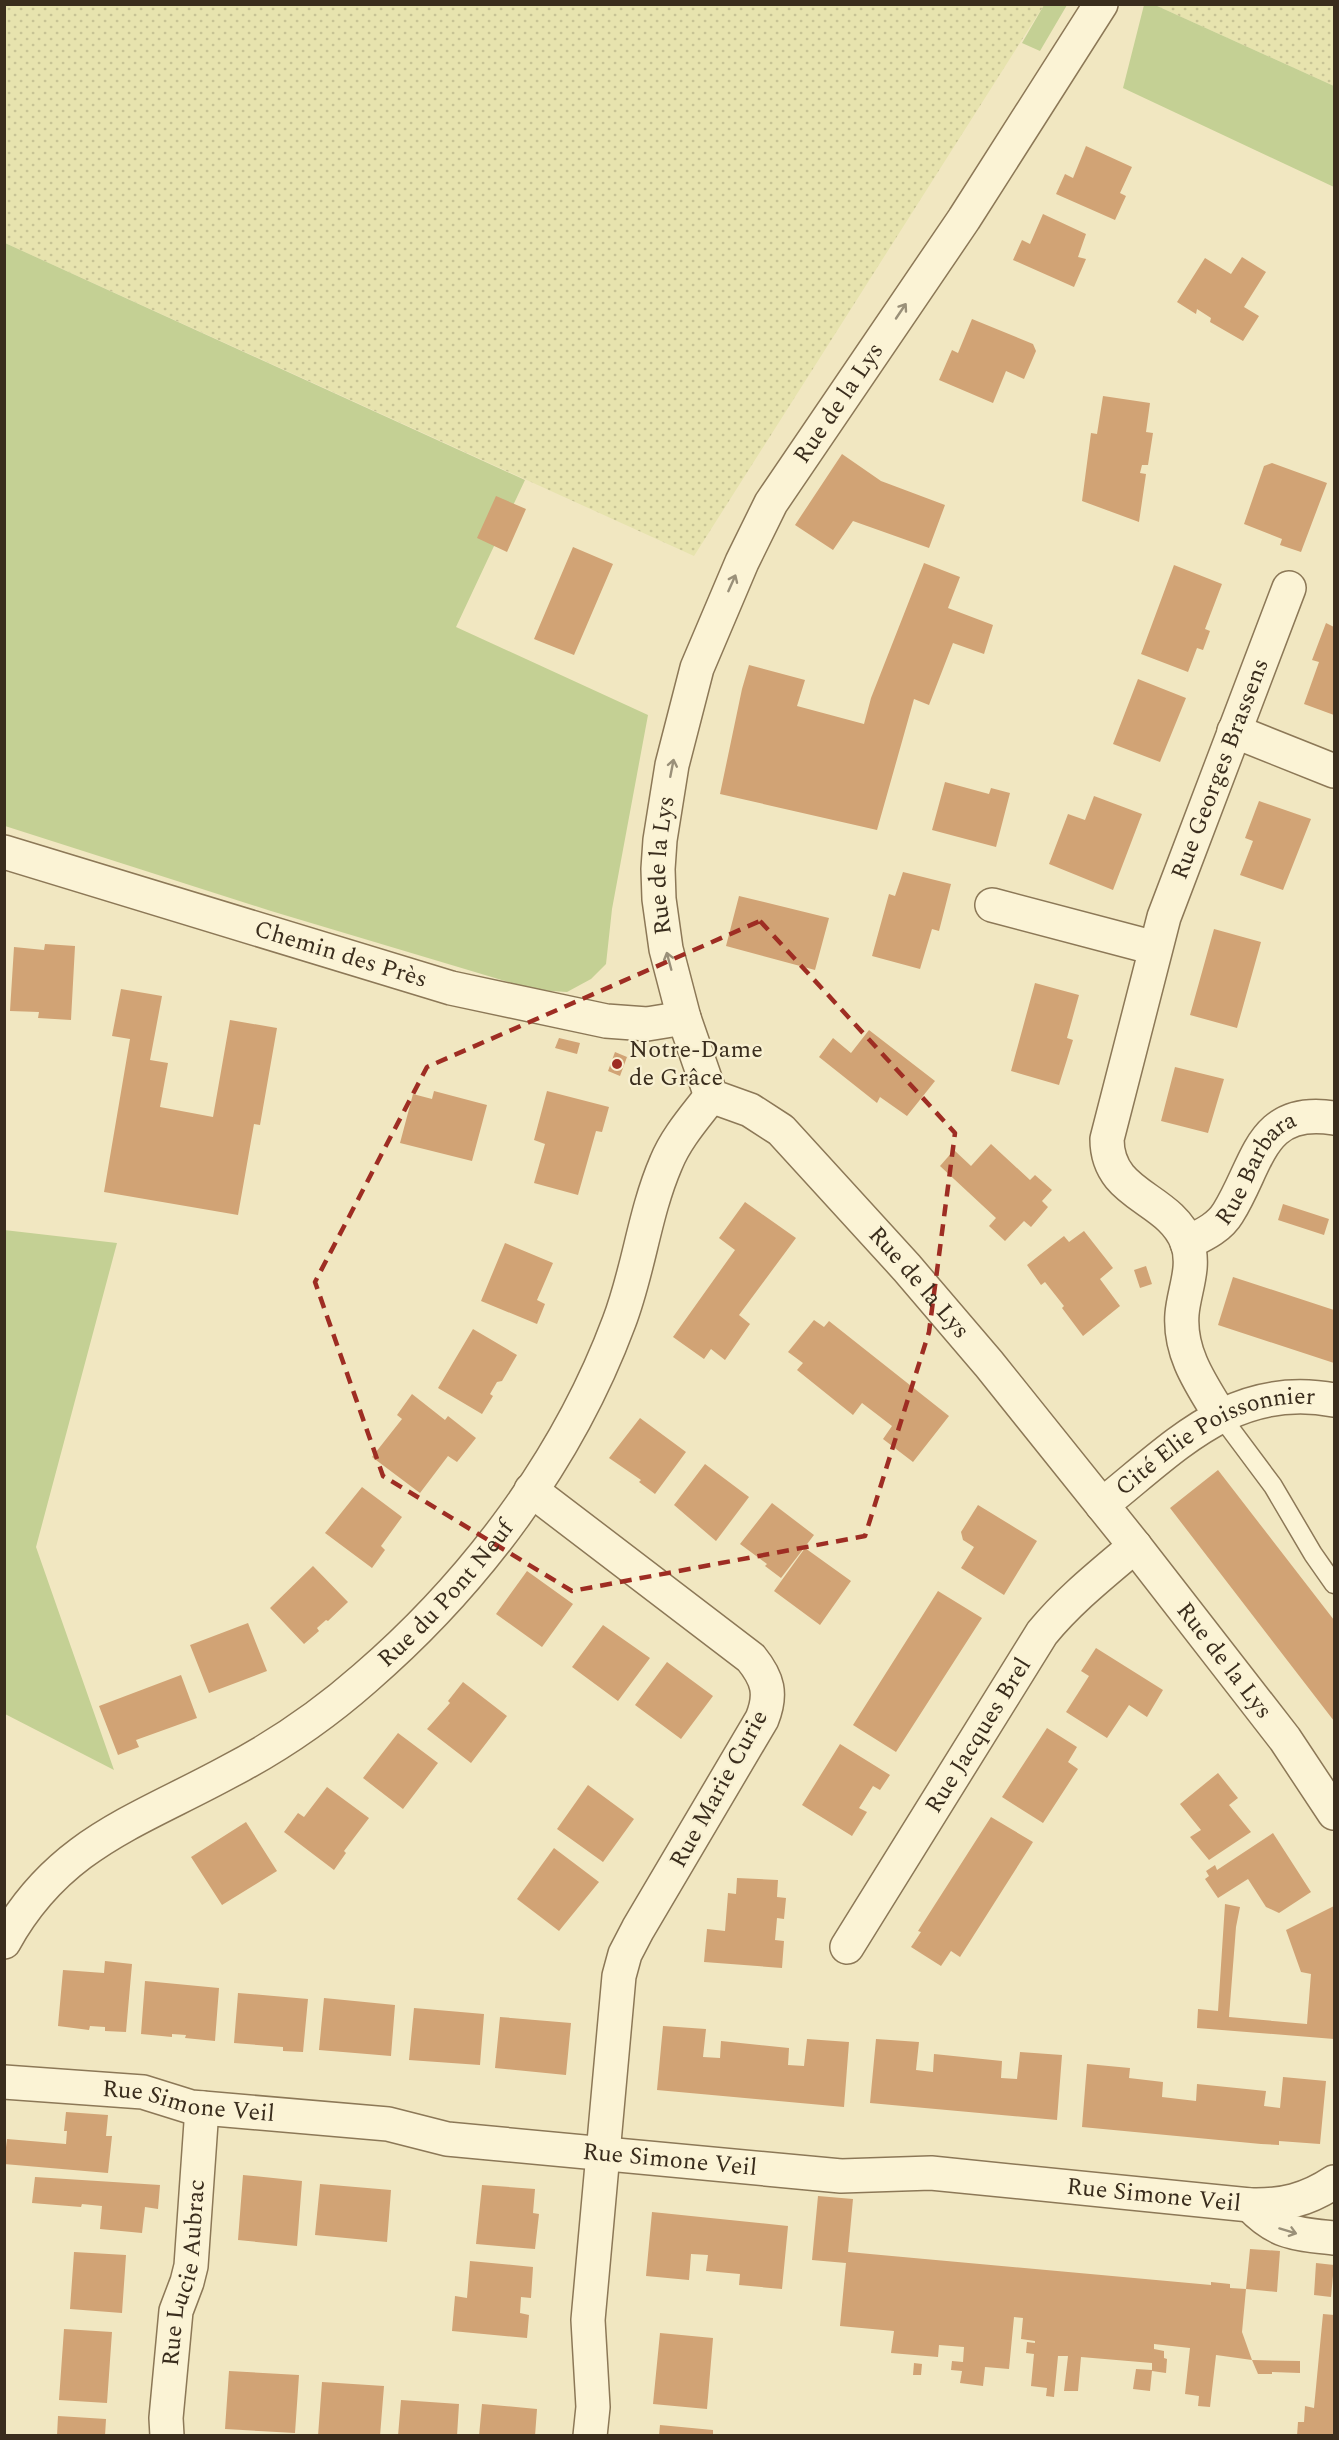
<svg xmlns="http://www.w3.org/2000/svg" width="1339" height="2440" font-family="Spectral,serif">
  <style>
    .farmland { fill: url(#farmland-dots) }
    .grass { fill: #c4d094 }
    .building { fill: #d1a375 }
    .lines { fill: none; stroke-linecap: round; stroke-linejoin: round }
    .lane-casing { stroke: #8c7857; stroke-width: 21 }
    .street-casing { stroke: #8c7857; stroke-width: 36 }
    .lane { stroke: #fbf3d5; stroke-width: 18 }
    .street { stroke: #fbf3d5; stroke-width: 33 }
    .oneway { stroke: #9a9079 }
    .marked { fill: none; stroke: #9e2d23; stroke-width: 4.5; stroke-dasharray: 12 8; stroke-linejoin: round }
    .poi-dot { fill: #9e2d23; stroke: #f8f0d1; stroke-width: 2 }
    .labels { text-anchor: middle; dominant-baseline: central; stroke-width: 4.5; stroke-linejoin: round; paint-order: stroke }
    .street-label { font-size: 24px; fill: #3a2d1d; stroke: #f8f0d1 }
    .poi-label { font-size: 24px; fill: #3a2d1d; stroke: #f8f0d1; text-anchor: start }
  </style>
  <defs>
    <pattern id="farmland-dots" width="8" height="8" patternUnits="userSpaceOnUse" patternTransform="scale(1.5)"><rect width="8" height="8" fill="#e7e3ae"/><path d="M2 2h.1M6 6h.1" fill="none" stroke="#c7c395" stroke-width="1.8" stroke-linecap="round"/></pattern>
  </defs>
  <rect width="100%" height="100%" fill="#f1e7c1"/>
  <!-- farmland -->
  <path class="farmland" d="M5,5h1039l-350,551 -689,-313z
    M1155,5h179v81z"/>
  <!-- grass -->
  <path class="grass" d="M1044,5h23l-27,46 -18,-8z
    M1144,5h11l179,81v101l-211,-99z
    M5,243l520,237 -69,147 192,88 -36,194 -6,55 -15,15 -24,13 -32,-2 -264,-79 -266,-85z
    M4,1230l113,13 -81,304 78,223 -109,-56z"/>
  <!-- building -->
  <path class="building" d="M1086,146l46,21 -12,26 6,3 -11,24 -59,-26 9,-20 8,4z
    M1043,214l43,20 -8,23 8,2 -12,28 -61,-27 9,-20 8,4z
    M1242,257l24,15 -22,35 15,9 -16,25 -33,-19 1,-4 -14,-9 -1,5 -19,-12 28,-44 26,16z
    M972,319l61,25 3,7 -12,28 -18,-8 -13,32 -54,-23 13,-30 6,3z
    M1103,396l47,7 -4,29 7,1 -5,32h-6l-2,8 6,1 -7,48 -57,-21 9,-68 6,1z
    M842,454l39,27 64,24 -16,43 -76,-27 -20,29 -38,-25z
    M1272,463l55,20 -26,69 -21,-7 2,-6 -38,-15 20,-58z
    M496,496l30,13 -19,43 -30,-14z
    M573,547l40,17 -39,91 -40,-16z
    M924,563l36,14 -12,31 45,17 -9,29 -31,-11 -24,62 -15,-6 -37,131 -157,-36 22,-105 7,-24 56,15 -8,26 67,18 7,-26z
    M1174,565l48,19 -17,45 5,2 -7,19 -6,-2 -9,24 -47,-18z
    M1326,623l8,4v88l-30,-11 15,-42 -7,-2z
    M1138,679l48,19 -26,64 -47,-18z
    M945,782l44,12 2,-6 19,5 -14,54 -64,-17z
    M1094,796l48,18 -29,76 -64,-26 19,-50 17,6z
    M1259,801l52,18 -28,71 -43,-15 13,-34 -8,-3z
    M903,872l48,12 -12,47 -7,-2 -12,40 -48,-13 17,-62 6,2z
    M739,896l90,22 -14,52 -89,-24z
    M1214,929l47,13 -24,86 -47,-13z
    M45,944l30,2 -4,74 -33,-2 1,-6 -29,-1 4,-64 30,3z
    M1035,983l44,12 -12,43 6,2 -14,45 -48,-14z
    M121,989l41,7 -12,64 18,3 -8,44 53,10 17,-97 47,8 -17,97 -6,-1 -16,91 -134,-23 26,-153 -18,-3z
    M869,1030l66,51 -28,35 -27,-19 -3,6 -58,-46 14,-19 18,15z
    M559,1038l21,5 -3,11 -22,-6z
    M615,1052l12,5 -7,19 -12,-5z
    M1175,1067l49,12 -16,54 -47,-12z
    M434,1091l53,14 -15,56 -72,-18 13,-49 19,5z
    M547,1091l62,16 -7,25 -6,-1 -18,64 -44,-12 11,-39 -11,-4z
    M991,1144l39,36 5,-5 17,15 -10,11 6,6 -17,20 -7,-6 -19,20 -16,-15 7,-8 -56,-52 14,-16 17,16z
    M745,1202l51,36 -57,77 11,9 -25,36 -14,-11 -7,10 -31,-22 62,-87 -16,-12z
    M1283,1204l46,15 -5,16 -46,-15z
    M1084,1231l29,37 -13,11 20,27 -37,30 -21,-28 2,-2 -19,-24 -4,3 -14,-20 37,-29 5,6z
    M505,1243l48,20 -16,37 8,4 -8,20 -56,-23z
    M1146,1266l6,18 -12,4 -6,-18z
    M1233,1277l101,33v53l-116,-38z
    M814,1320l10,7 5,-6 120,95 -36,46 -30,-23 9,-13 -30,-23 -9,12 -56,-45 6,-7 -15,-11z
    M473,1329l44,26 -15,26 -5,1 -7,12 3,2 -11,18 -44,-26z
    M412,1394l33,26 3,-4 28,22 -19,24 -9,-6 -28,37 -48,-36 30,-38 -5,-4z
    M640,1418l46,34 -31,42 -16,-12 2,-2 -32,-22z
    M705,1464l44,33 -33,44 -42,-36z
    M1218,1470l116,150v101l-164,-213z
    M362,1487l40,30 -21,29 4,4 -13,18 -47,-35z
    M772,1503l42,32 -33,43 -16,-12 2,-2 -27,-20z
    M978,1505l59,36 -33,54 -43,-27 13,-21 -11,-7 -2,-8z
    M805,1548l46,33 -31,44 -46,-34z
    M313,1566l35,36 -20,19 -2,-1 -9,8 2,3 -15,13 -34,-36z
    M527,1571l46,33 -31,43 -46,-33z
    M938,1591l44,27 -86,134 -43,-27z
    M248,1623l19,48 -58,22 -19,-48z
    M603,1625l47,33 -32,43 -46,-34z
    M1096,1648l67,42 -16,27 -18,-12 -22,33 -41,-26 23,-36 -8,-5z
    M667,1662l46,34 -32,43 -46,-34z
    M181,1675l16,43 -61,22 3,7 -21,8 -19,-49z
    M463,1682l44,34 -36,47 -44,-34 23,-26 -2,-2z
    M1047,1728l30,19 -9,15 10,7 -35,54 -41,-26z
    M398,1733l40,30 -35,46 -40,-31z
    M840,1744l50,31 -10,15 -7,-4 -14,22 8,4 -15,24 -50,-31z
    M1218,1773l20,25 -9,7 22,27 -42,28 -19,-23 11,-7 -21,-26z
    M588,1785l46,34 -31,43 -46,-33z
    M327,1787l42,31 -25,33 2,2 -12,17 -50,-38 14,-19 6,4z
    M991,1817l42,25 -73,115 -9,-6 -10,15 -30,-19 10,-15 -3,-1z
    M246,1822l31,49 -55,34 -31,-48z
    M1273,1833l38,59 -32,21 -13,-6 -18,-28 -30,19 -13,-19 4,-3 -3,-5 9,-6 2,5z
    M554,1848l45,34 -40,49 -42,-32z
    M737,1878l41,2 -1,17 9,1 -2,21 -7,-1 -2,22 9,1 -2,27 -78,-6 3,-33 18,2 3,-38 8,1z
    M1225,1904l15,3 -4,20 -7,90 78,7 4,-50 -10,-2 -15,-42 48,-24v133l-137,-11 1,-19 20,2z
    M105,1961l27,3 -6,68 -21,-1v-4l-15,-1 -1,4 -31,-4 5,-56 41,3z
    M145,1981l74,7 -4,53 -30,-3 1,-3 -14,-1v3l-31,-3z
    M238,1993l70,6 -5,53 -20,-1v-4l-49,-4z
    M324,1998l71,7 -4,51 -72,-6z
    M414,2008l70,6 -4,51 -71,-5z
    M500,2017l71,6 -5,52 -71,-7z
    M663,2026l43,3 -3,28 17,1 1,-17 68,7 -1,17 16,1 3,-27 42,3 -5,65 -187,-17z
    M876,2039l43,3 -3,28 17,2 1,-18 68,7 -1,17 16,1 3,-27 42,3 -5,65 -187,-17z
    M1087,2064l43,4 -1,10 34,4 -1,15 34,4 1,-17 69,7 -2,15 16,2 3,-31 43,4 -6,63 -41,-3v4l-18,-1 -179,-17z
    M66,2112l42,3 -2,21h6l-4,37 -104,-9 3,-25 59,5 1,-13h-3z
    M243,2175l59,6 -5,65 -59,-6z
    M35,2177l125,8 -2,24 -13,-2 -3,26 -42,-4 2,-23 -20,-2 -1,3 -49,-4z
    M320,2184l71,6 -4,52 -72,-7z
    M482,2185l53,4 -2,24 6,1 -4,35 -59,-5z
    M818,2196l35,3 -5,53 363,33v-3l19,2v4l16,1 -4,43 10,28 -36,-5 -6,52 -12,-1 1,-10 -14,-2 5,-46 -36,-4v5l10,2v7l3,1 -1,14 -14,-2 -2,20 -17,-2 3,-20 16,1v-7l-71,-6 -3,34h-14l4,-35h-10l-4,41 -8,-1 1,-8 -16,-2 3,-32 -8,-1 1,-11 8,1v-2l-14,-2 2,-21 -9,-1 -5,52 -24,-2 -2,19 -23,-3 2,-12 -11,-1 1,-9 11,1 1,-15 -25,-2 -1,12 -47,-4 3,-22 -54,-5 6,-63 -34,-3z
    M652,2212l136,14 -6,63 -43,-4 1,-11 -34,-3 2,-16 -17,-1 -2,26 -43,-4z
    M1250,2249l30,2 -3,41 -31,-3z
    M74,2252l52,3 -4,58 -52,-4z
    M470,2261l63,6 -2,31 -10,-1 -1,16 9,2 -2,23 -75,-7 3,-35 12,2z
    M1316,2263l18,2 -3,32 -17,-2z
    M1323,2314l11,1v121h-37l1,-14h6l1,-16 9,2z
    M64,2329l48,3 -5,71 -48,-3z
    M660,2333l53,5 -6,71 -54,-5z
    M1252,2360l48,1v12l-28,-1v2h-14z
    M914,2363l8,1 -1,11h-8z
    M229,2371l70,4 -4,58 -70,-4z
    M322,2382l62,4 -4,50h-62z
    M401,2400l58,4 -2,32h-59z
    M482,2404l55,5 -2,27h-56z
    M58,2416l48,3 -1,17h-48z
    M660,2425l53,5v6h-54z"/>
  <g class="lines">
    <!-- lane casing -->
    <g class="lane-casing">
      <path id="lane" d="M1220,1415l53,71 40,68 21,30"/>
    </g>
    <!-- street casing -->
    <g class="street-casing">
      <g id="street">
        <path d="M1234,731l100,40"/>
        <path id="s1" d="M4,852l447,136 155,33 41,3 37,-6"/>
        <path d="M992,905l163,43"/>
        <path id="s2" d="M711,1096l-27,-78 -18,-69 -7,-50 -1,-30 2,-29 12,-75 25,-97 45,-106 29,-59 193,-284 137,-215"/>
        <path id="s3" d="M711,1096l39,14 31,20 126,138 82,96 146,182 150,193 49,74"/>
        <path id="s4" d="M1187,1243c16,-8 32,-15 41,-30 31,-49 31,-107 106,-95"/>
        <path id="s5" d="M1220,1415c-19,-31 -41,-62 -38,-101 2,-24 14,-47 5,-72 -18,-46 -80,-45 -80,-103l57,-222 125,-329"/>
        <path d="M531,1490l220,168c17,21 21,36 11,61l-124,210 -13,25 -6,22 -31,344 5,87 -3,29"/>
        <path id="s6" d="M1102,1505c73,-58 131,-124 232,-105"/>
        <path id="s7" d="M4,1942c54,-98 132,-120 224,-170 50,-26 95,-57 137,-94 110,-95 203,-219 254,-356 20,-52 25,-108 47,-159 10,-25 29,-46 45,-67"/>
        <path id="s8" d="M847,1947l195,-314c27,-33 60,-59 93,-87"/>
        <path id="s9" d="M4,2082l139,10 48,15 197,17 59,15 394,37 90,-3 319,32c32,1 57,-5 84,-23"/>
        <path d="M1250,2205c27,29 47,29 84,33"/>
        <path id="s10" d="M167,2436l-1,-18 10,-107 11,-29 4,-16 11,-158"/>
      </g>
    </g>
    <!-- lane -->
    <use href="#lane" class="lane"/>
    <!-- street -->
    <use href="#street" class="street"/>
  </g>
  <!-- one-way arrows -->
  <defs><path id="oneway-shaft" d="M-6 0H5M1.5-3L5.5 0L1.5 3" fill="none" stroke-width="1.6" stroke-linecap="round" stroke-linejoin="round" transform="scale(1.5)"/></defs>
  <g class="oneway">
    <use href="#oneway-shaft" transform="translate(901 311) rotate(-56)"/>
    <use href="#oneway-shaft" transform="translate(732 583) rotate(-66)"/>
    <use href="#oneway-shaft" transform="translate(672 768) rotate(-79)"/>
    <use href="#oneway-shaft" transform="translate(669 961) rotate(-105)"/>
    <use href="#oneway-shaft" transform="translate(1288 2231) rotate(17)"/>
  </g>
  <!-- marked area -->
  <path class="marked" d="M760,921l195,212 -26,199 -64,204 -293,55 -189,-115 -68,-194 112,-215z"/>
  <!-- markers -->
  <circle class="poi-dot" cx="617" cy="1064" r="6"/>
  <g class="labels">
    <!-- street labels -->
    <g class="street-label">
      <text stroke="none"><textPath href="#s2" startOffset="741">Rue de la Lys</textPath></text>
      <text stroke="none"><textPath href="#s5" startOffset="706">Rue Georges Brassens</textPath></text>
      <text stroke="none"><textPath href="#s2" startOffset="238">Rue de la Lys</textPath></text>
      <text stroke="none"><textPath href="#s1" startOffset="352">Chemin des Près</textPath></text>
      <text stroke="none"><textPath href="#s4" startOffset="105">Rue Barbara</textPath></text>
      <text stroke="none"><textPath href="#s3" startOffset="284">Rue de la Lys</textPath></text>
      <text stroke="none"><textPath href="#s6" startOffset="134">Cité Elie Poissonnier</textPath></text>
      <text stroke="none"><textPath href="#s7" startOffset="570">Rue du Pont Neuf</textPath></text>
      <text stroke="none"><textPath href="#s3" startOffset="770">Rue de la Lys</textPath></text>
      <text stroke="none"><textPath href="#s8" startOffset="249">Rue Jacques Brel</textPath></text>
      <text transform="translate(719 1789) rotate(-61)">Rue Marie Curie</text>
      <text stroke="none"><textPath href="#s9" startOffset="186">Rue Simone Veil</textPath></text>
      <text stroke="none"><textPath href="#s9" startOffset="672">Rue Simone Veil</textPath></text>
      <text stroke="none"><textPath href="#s9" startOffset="1158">Rue Simone Veil</textPath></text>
      <text stroke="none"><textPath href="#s10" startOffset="165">Rue Lucie Aubrac</textPath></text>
    </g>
    <!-- poi labels -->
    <g class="poi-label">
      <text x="629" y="1050">Notre-Dame<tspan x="629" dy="28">de Grâce</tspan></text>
    </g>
  </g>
  <!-- border -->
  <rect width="1339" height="2440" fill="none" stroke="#3a2d1d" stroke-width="12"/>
</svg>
